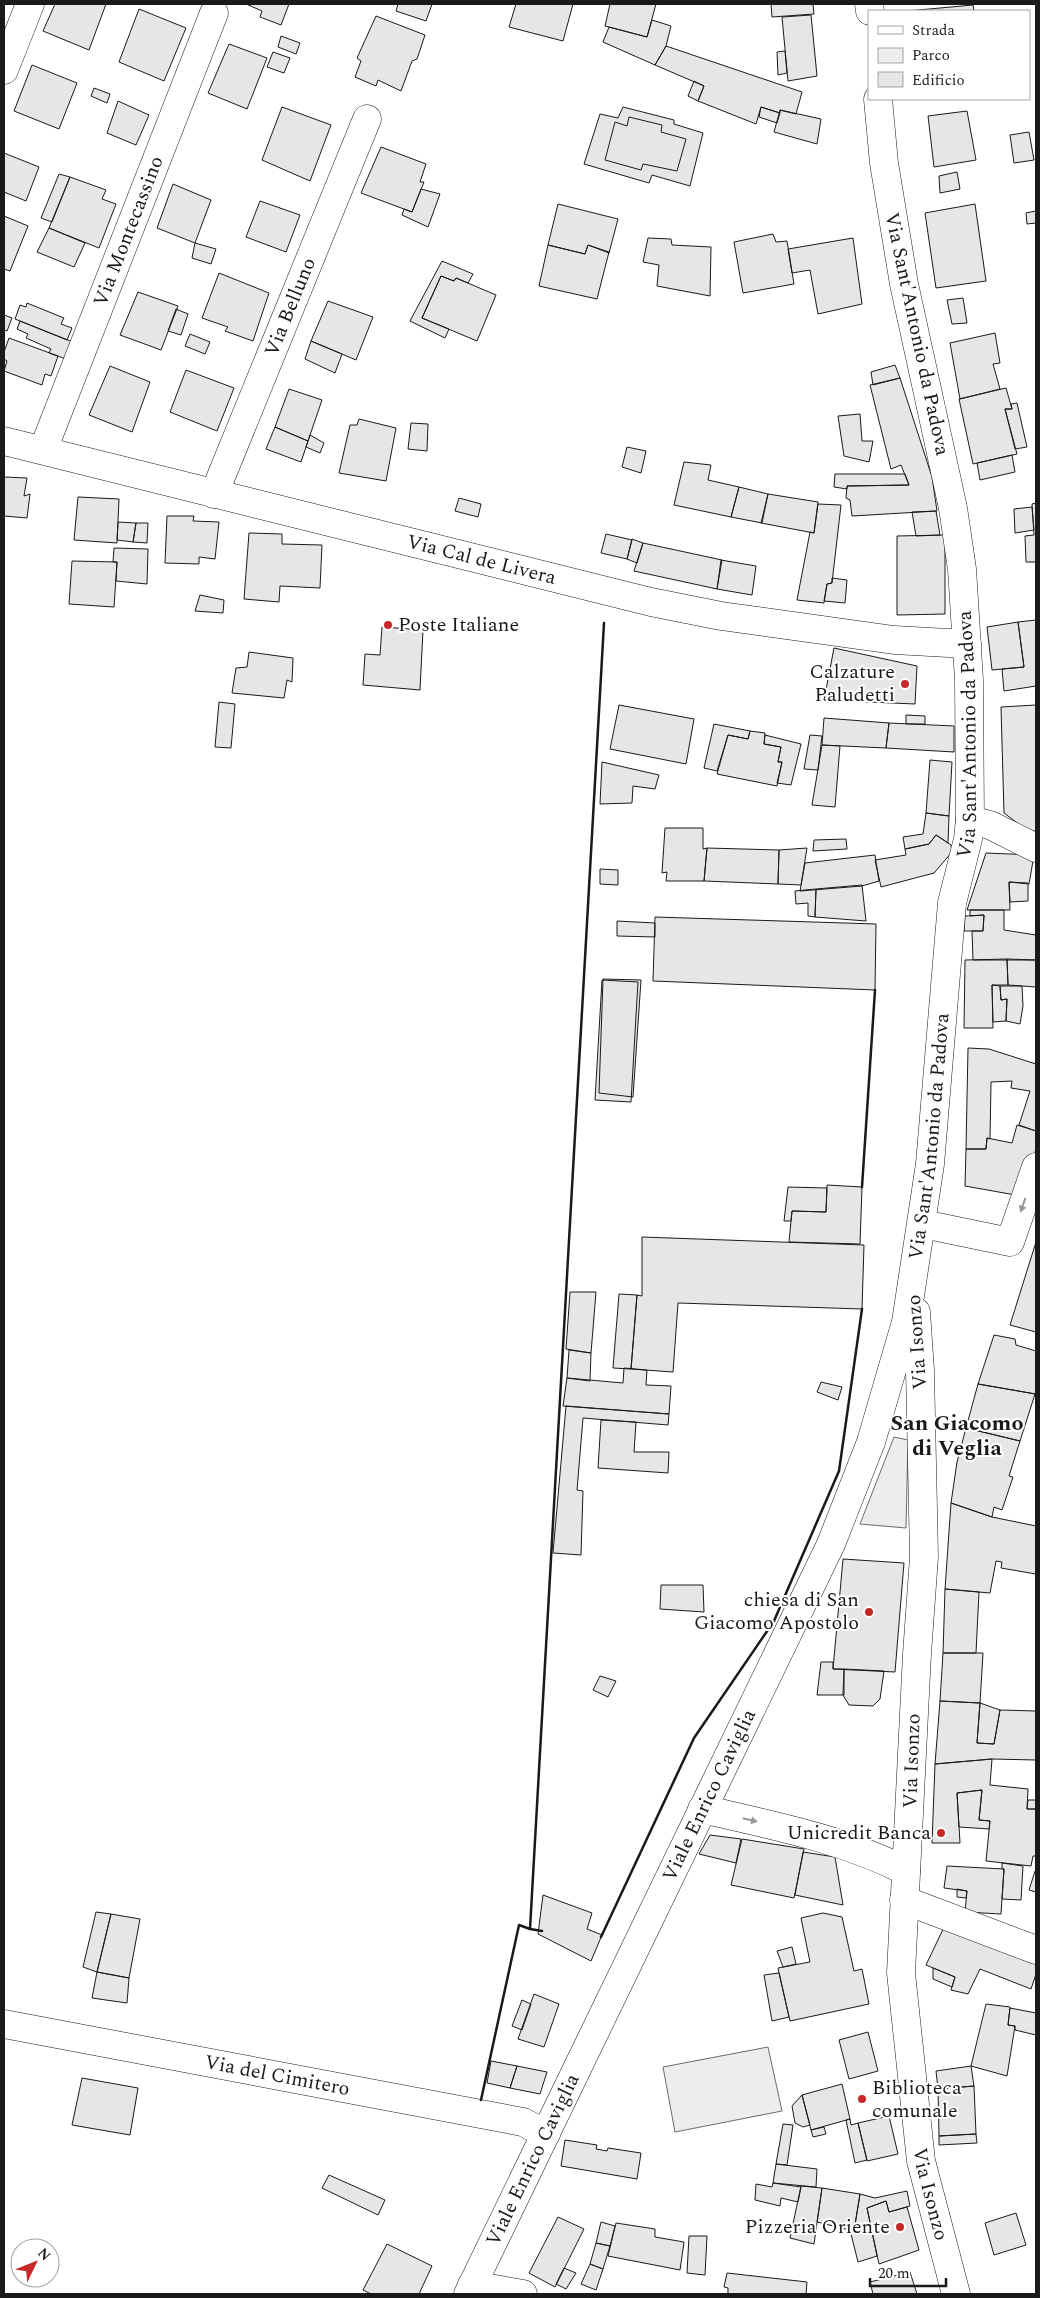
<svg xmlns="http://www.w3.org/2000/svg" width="1040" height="2298" font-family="Spectral,serif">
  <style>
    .green { fill: #ededed; stroke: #6a6a6a }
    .building { fill: #e6e6e6; stroke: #1a1a1a }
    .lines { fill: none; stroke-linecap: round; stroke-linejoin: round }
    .minor-casing { stroke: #1a1a1a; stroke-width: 29 }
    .major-casing { stroke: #1a1a1a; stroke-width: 29 }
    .minor { stroke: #fff; stroke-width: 28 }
    .major { stroke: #fff; stroke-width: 28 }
    .wall { stroke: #1a1a1a; stroke-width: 2.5 }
    .oneway { fill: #989898 }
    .poi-dot { fill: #c62828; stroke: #fff; stroke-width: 2 }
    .labels { text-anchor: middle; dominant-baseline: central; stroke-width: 4; stroke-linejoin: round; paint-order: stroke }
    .street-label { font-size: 20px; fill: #1a1a1a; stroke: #fff }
    .poi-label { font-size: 20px; fill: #1a1a1a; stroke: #fff; text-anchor: end }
    .quarter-label { font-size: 22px; font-weight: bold; fill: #1a1a1a; stroke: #fff }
  </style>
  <rect width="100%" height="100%" fill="#fff"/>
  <!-- green -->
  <path class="green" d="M894,1437l14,3 -2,88 -46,-4z
    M768,2047l14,64 -107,21 -12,-65z"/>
  <!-- building -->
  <path class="building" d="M55,4h51l-17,46 -46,-19z
    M246,4h43l-8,21 -21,-8 2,-6z
    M398,4h34l-6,17 -30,-10z
    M516,4h57l-10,37 -54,-14z
    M610,4h46l-9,33 -42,-11z
    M771,4h42l1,10 -42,3z
    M973,5l1,6h-67z
    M139,9l47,19 -22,53 -45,-19z
    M811,15l6,61 -29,5 -6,-64z
    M376,16l49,19 -8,24 -5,2 -11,30 -23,-11 -2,6 -21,-9 6,-16 -4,-3z
    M652,20l19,6 -5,20 -11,19 -52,-23 6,-15 38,10z
    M281,36l19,7 -4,11 -18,-7z
    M229,44l38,14 -20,51 -39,-16z
    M666,46l136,46 -6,22 -16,-4v3l-19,-6 -5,17 -58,-23 6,-15 -49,-21z
    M785,51l2,22 -9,2 -1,-23z
    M273,52l17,6 -6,15 -17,-6z
    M32,65l45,18 -18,46 -45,-18z
    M694,81l10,5 -6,15 -10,-5z
    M94,88l16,6 -3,9 -16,-7z
    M118,101l31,14 -13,30 -29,-12z
    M282,107l49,18 -21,56 -48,-21z
    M623,107l51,13v4l29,9 -13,53 -38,-11 -3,8 -65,-19 16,-50 18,4z
    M761,107l19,6 -3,10 -18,-6z
    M780,110l41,9 -4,25 -43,-12z
    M967,111l9,49 -42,7 -6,-51z
    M629,117l33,8 -1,7 25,7 -9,32 -34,-7 -2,6 -36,-10 10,-38 12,4z
    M1029,132l5,28 -20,3 -4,-28z
    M381,147l45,17 -6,18h4l-12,30 -51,-19z
    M4,153l35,14 -13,34 -22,-9z
    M957,172l3,17 -20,4 -1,-17z
    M59,174l11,3 -18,45 -11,-4z
    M70,177l36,13 -4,9 14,5 -17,44 -50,-20z
    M173,184l38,16 -16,43 -38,-15z
    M421,189l19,5 -12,33 -26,-12 2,-6 8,3z
    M260,201l40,14 -14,37 -40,-15z
    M558,204l60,15 -9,34 -21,-8 -3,9 -37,-9z
    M975,204l11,77 -50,7 -11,-75z
    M1036,211v12l-9,1 -1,-11z
    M4,216l24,10 -18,45 -6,-2z
    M49,228l36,15 -11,24 -37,-15z
    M773,234l3,8 11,-1 7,43 -51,9 -9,-51z
    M648,238l23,1 1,6 39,2 -1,49 -53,-10 2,-21 -16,-3z
    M853,238l9,66 -44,10 -8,-44 -18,3 -4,-24z
    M195,243l21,6 -5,15 -19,-6z
    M548,245l37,9 3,-9 21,7 -12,47 -58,-13z
    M442,261l31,13 -5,9 -12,-5 -2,3 -13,-5 -19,42 27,11 -4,9 -35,-17z
    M219,273l50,20 -16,48 -28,-10 3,-4 -26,-9z
    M441,276l13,5 2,-3 40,17 -19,46 -55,-23z
    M138,292l40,14 -17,44 -41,-15z
    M963,298l4,25 -15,1 -5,-24z
    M328,301l45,16 -17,43 -45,-19z
    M27,303l37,15 -3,6 11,4 -5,12 -52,-21 5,-14 6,2z
    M176,309l12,5 -7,21 -13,-4z
    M4,315l8,3 -5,13 -3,-1z
    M20,321l53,21 -7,17 -17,-6 2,-4 -25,-11 2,-4 -11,-5z
    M995,333l5,30 -7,1 7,25 -40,10 -10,-56z
    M190,334l20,8 -5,12 -20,-8z
    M9,338l49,18 -7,20 -6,-2 -3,11 -38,-14 3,-10 -3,-2v-7z
    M311,341l31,13 -7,19 -30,-14z
    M895,365l5,13 -27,7 -2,-13z
    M110,366l40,16 -18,50 -43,-17z
    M186,370l48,18 -17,43 -47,-19z
    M900,378l32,99 5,34 -85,5 -2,-16 -4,-2 1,-12 62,-1 -8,-20 -10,4 -21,-84z
    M1006,388l6,21h-7l12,45 -44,10 -14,-65z
    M289,389l33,11 -14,41 -33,-14z
    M1017,403l10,44 -12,2 -10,-40h7l-1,-5z
    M860,414l2,27h11l-4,21 -25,-6 -6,-40z
    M359,419l37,9 -10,53 -47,-8 11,-48h7z
    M411,423l17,1 -1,27 -19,-2z
    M275,427l33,14 -7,21 -35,-13z
    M310,435l14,8 -4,10 -14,-6z
    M627,447l19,4 -5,22 -19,-6z
    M1012,455l3,17 -35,8 -3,-17z
    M684,462l27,3 -3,15 31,7 -8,30 -57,-12z
    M835,474h70l4,11 -62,1v3l-13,-2z
    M4,477l23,1 -3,18 6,-2 -3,24 -23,-2z
    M739,487l29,7 -6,29 -31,-6z
    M768,494l50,8 -4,31 -53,-10z
    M78,497l41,2 -2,44 -43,-3z
    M459,498l22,6 -3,13 -23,-6z
    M1036,503v59h-10l-1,-26 9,-1 -2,-31z
    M818,504l23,1 -9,78 -5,1 -3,19 -27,-3 13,-68 4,1z
    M1032,507l2,23 -19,3 -1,-24z
    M936,511l4,24 -24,1 -4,-24z
    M167,516h27l-1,5 26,1 -4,37 -16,-2v7l-34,-1z
    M118,522l18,1 -3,19 -16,-2z
    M136,523h12l-1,20 -14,-1z
    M249,533l33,1v10l40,1 -2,43 -40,-2 -1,16 -35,-3z
    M606,534l26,6 -5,19 -26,-6z
    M945,535v79l-48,1v-79z
    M632,539l11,4 -6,20 -10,-4z
    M643,543l79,17 -5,29 -83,-18z
    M114,548l34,1 -1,35 -31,-3 1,-19h-4z
    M721,560l35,6 -4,29 -35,-6z
    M72,561l45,1 -3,45 -45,-3z
    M832,578l15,2 -2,23 -21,-2 3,-17 5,-1z
    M200,595l24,5 -1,13 -28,-2z
    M1036,620v66l-32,5 -2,-22 22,-2 -6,-45z
    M1018,622l6,45 -32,3 -5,-43z
    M382,627l41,3 -3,60 -57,-5 2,-31 15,1z
    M834,648l83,18 -2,38 -91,-4z
    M249,652l44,6 -1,24 -5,-2 -3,18 -52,-5 4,-25 11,-1z
    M219,702l16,2 -4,44 -16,-1z
    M619,705l75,14 -8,45 -76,-15z
    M1036,705v126h-8l-24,-18 -3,-106z
    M906,715l19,1v8h-19z
    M824,718l65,5 -3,25 -64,-3z
    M889,723l65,3v26l-68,-4z
    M714,724l36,7 -2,8 -20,-4 -11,36 -13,-3z
    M750,731l15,2 -1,11 17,3 -3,15h4l-5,24 -60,-12 11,-39 20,4z
    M765,735l36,9 -10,41 -14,-2 5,-21h-4l3,-15 -17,-3z
    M810,735l12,1 -4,34 -14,-1z
    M822,745l18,1 -5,61 -23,-2z
    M930,760l22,2 -3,54 -23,-3z
    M602,762l57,13 -4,14 -22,-3 -1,17 -32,1z
    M926,813l23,3 -1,27 -12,-8 -7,9 -24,5 -2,-12 20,-3z
    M665,828h38v21l4,-1 -3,33h-38l1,-9 -5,1z
    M936,835l15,10 1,7 -18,21 -53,14 -6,-27 31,-5 -1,-6 24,-5z
    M846,839l1,10 -34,2 1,-11z
    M707,848l72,2 -1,34 -74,-3z
    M807,848l-6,37 -23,-1 1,-34z
    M986,853l48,2 -5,29 -20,-2 1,28h-43z
    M875,855l4,26 -17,5 -62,5 5,-28z
    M600,869l18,1v15l-18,-1z
    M1009,882l19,1v18l-18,1z
    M862,885l4,36 -51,-4 1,-28z
    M816,889l-1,28 -7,-1v-13l-12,1 -1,-13z
    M970,910h34v20l32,5v25h-63l-1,-29h11l1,-16 -14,1z
    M984,915l-1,16h-19l1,-15z
    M655,917l221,7 -1,66 -222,-9z
    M617,921l38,2v14l-38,-1z
    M1007,959l1,26h-16l1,43h-29l1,-68z
    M1007,959l29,1v27l-28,-2z
    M603,979l38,1 -8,117 -34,-4z
    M602,980l36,2 -7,120 -36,-2z
    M992,985l8,1 1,14 6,-1 -1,22 -13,1z
    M1000,986h22l1,20 -3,18 -14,-3 1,-22 -6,1z
    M968,1048l21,1 47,15v67l-17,-6 11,-34 -19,-3 1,-7 -21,1 -1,57 -3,-1 -1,11h-20z
    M1017,1125l19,6v18l-15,47 -56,-10 1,-37h20l1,-11 25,5z
    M827,1185l35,2 -2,57 -71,-2 3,-31 34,1z
    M788,1187l39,1 -1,24 -34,-1 -1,10h-7z
    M642,1237l222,8 -2,64 -184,-6 -5,69 -42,-3 6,-74 5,1z
    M1036,1242v90l-26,-7z
    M570,1292h26l-5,61 -25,-4z
    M619,1294l18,1 -6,74 -18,-1z
    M994,1335l21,4 1,6 20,6v43l-58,-10z
    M569,1350l22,3 -1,28 -23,-3z
    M624,1368l23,2 -1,15 25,1 -2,28 -106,-8 4,-28 56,5z
    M821,1382l21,5 -4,13 -21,-8z
    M978,1384l57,10 -15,47 -54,-13z
    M566,1406l103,8 -1,11 -85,-7 -6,72 6,1 -2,64 -28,-2z
    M601,1420l35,2 -2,30h35l-1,21 -70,-5z
    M966,1428l54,13 -11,35 4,1 -11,33 -8,-3 -2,10 -41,-14 6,-41z
    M951,1503l41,14 44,9v48l-35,-6 1,-6 -6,-1 -6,32 -45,-4z
    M843,1559l61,4 -9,109 -62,-3z
    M661,1585h42l1,27 -44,-3z
    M945,1589l34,3 -3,61h-33z
    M943,1653h40l-3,50 -40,-2z
    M821,1662h12v7h11v26h-27z
    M844,1669l40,2 -4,28 -7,7 -24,-1 -6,-10z
    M600,1676l16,5 -8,16 -15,-7z
    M940,1701l40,2 -3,40 17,1 6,-34 36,1v49l-44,-1 -57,5z
    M980,1703l20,7 -6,34 -17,-1z
    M992,1759l-2,26 38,4 -1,20h9v47h-3l-2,10 -45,-5 4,-40 -11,-1 3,-30 -25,3 3,50h-28l3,-79z
    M982,1790l-3,30 11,1 -1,8 -30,-2 -2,-34z
    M1028,1800h8v9h-9z
    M710,1835l31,4 -5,24 -37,-9z
    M742,1839l62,10 -10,49 -63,-13z
    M803,1852l32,5 8,48 -48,-10z
    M1002,1863l21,3 -2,34 -19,-1 2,-30h-2z
    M947,1866l57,3 -3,45 -36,-2 2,-21 -23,-3z
    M1035,1871h1v21l-7,-2z
    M957,1889l10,2 -1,7 -9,-1z
    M543,1895l49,18 -5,16 15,6 -11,26 -53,-27z
    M96,1912l15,2 -14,58 -14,-5z
    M823,1913l19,4 12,54 8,-2 7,35 -79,17 -12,-53 32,-6 -9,-44z
    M111,1914l29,5 -11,59 -32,-6z
    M946,1923l90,35v16l-5,15 -51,-20 -12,25 -17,-4 4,-13 -29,-12z
    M792,1947l4,17 -13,3 -6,-16z
    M933,1968l22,9 -3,10 -19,-8z
    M97,1972l32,6 -2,25 -35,-5z
    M779,1973l10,44 -17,4 -8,-46z
    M534,1994l25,10 -15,43 -26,-8z
    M522,2000l9,4 -9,26 -10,-4z
    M986,2004l24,3 -2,18 7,1 -8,50 -36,-10z
    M1010,2008l26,5v22l-21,-5v-4l-7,-1z
    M868,2032l10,39 -29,8 -10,-39z
    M491,2061l26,5 -7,22 -23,-5z
    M517,2066l30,6 -7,22 -30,-6z
    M971,2066l3,20 -36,3 -2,-18z
    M82,2078l56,10 -8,47 -58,-10z
    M842,2084l8,35 -39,11 -9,-35z
    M974,2086l2,48 -37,2 -1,-47z
    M802,2095l8,30 -7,2 -8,-4 -3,-17z
    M889,2116l9,38 -31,7 -9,-38z
    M850,2119l1,6 7,-2 9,37 -12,3 -9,-43z
    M783,2124l10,1 -6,40 -11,-1z
    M824,2127l2,7 -13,3 -2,-7z
    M976,2134l1,9 -38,2v-9z
    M565,2140l32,5 -1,4 11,2 1,-3 33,5 -4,26 -76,-13z
    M776,2164l41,5 -1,18 -43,-4z
    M329,2175l56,25 -7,15 -56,-27z
    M773,2183l28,4 -3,15 -17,-4 -1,8 -25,-6 1,-16 16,3z
    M801,2186l21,2 -8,56 -24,-6z
    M822,2188l38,6 -6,37 -37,-9z
    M907,2191l3,15 -21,6 -3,-11 -19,7 10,48 -19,6 -8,-32 4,1 6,-37 15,4z
    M886,2201l3,11 18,-5 12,43 -40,14 -12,-56z
    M1016,2213l10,32 -32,10 -9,-32z
    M558,2217l26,12 -29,58 -26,-14z
    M601,2222l14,4 -5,20 -14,-3z
    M616,2223l39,6v8l29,5 -4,28 -72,-14z
    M689,2236h18l-2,39 -18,-2z
    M596,2243l14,3 -7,23 -13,-5z
    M387,2244l45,22 -13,28h-48l-8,-4z
    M590,2264l13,5 -7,21 -15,-6z
    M564,2268l12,5 -10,16 -10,-5z
    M910,2272l7,22h-44l-3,-12z
    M727,2273l80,9 -1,12h-78v-6l-4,-1z"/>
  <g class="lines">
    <!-- minor casing -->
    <g class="minor-casing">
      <g id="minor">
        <path d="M4,70l26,-66"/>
        <path id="s1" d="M4,441l647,161 70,14 173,24 73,4"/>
        <path id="s2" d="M43,450l171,-437"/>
        <path id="s3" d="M214,494l153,-375"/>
        <path d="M970,820l20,5 46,23"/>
        <path d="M923,1224l87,18 26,-75"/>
        <path d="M702,1809c69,16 141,30 204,62"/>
        <path d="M904,1900l132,50"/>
        <path id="s4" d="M4,2024l519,98 23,12"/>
        <path d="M472,2285l51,9"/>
      </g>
    </g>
    <!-- major casing -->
    <g class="major-casing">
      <g id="major">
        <path d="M869,4l1,7"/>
        <path id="s5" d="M916,1312l4,58 4,187 -7,97 -16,319 20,188 35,133"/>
        <path id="s6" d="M468,2294l363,-750 40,-102 35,-120 24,-158 22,-261 16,-64 2,-19 -1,-140 -7,-111 -9,-61 -49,-224 -20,-121 -6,-64"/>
      </g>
    </g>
    <!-- minor -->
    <use href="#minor" class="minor"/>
    <!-- major -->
    <use href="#major" class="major"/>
    <!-- wall -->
    <path class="wall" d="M862,1187l13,-197
      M530,1929l12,2
      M601,1937l93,-199 80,-117 65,-150 23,-162
      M481,2100l38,-175 11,4 74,-1306"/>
  </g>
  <!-- one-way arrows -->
  <defs><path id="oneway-solid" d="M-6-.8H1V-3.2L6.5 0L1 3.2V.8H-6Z" transform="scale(1.25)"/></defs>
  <g class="oneway">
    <use href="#oneway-solid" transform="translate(1023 1205) rotate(109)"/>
    <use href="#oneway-solid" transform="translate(750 1820) rotate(13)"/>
  </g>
  <!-- markers -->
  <g class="poi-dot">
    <circle cx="388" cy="625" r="5"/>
    <circle cx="905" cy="684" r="5"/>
    <circle cx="869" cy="1612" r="5"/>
    <circle cx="941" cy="1833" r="5"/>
    <circle cx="862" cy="2099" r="5"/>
    <circle cx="900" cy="2227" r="5"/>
  </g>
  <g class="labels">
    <!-- street labels -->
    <g class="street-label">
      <text stroke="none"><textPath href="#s2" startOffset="235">Via Montecassino</textPath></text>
      <text stroke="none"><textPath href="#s3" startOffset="202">Via Belluno</textPath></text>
      <text transform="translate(917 334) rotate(78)">Via Sant'Antonio da Padova</text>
      <text stroke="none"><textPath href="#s1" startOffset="492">Via Cal de Livera</textPath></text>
      <text stroke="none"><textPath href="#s6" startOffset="1660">Via Sant'Antonio da Padova</textPath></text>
      <text stroke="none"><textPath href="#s6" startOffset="1255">Via Sant'Antonio da Padova</textPath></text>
      <text transform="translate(917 1342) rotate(-94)">Via Isonzo</text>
      <text transform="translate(912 1761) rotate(-88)">Via Isonzo</text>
      <text stroke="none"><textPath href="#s6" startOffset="554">Viale Enrico Caviglia</textPath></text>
      <text stroke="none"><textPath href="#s4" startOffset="278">Via del Cimitero</textPath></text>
      <text stroke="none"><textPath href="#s6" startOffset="149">Viale Enrico Caviglia</textPath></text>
      <text stroke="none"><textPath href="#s5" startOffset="885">Via Isonzo</textPath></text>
    </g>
    <!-- poi labels -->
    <g class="poi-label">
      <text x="398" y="625" text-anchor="start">Poste Italiane</text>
      <text x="895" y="672">Calzature<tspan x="895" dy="23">Paludetti</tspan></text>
      <text x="859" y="1600">chiesa di San<tspan x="859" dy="23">Giacomo Apostolo</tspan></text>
      <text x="931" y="1833">Unicredit Banca</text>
      <text x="872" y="2088" text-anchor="start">Biblioteca<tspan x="872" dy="23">comunale</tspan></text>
      <text x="890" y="2227">Pizzeria Oriente</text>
    </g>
    <!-- quarter labels -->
    <g class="quarter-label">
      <text x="957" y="1423">San Giacomo<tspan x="957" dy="25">di Veglia</tspan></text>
    </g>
  </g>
  <!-- border -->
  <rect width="1040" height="2298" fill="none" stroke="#1a1a1a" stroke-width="10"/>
  <!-- legend -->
  <rect x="868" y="10" width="162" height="90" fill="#ffffff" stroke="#a3a3a3"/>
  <rect x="878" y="26" width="25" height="8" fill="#ffffff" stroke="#a3a3a3"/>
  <text x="912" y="35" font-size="15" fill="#1a1a1a">Strada</text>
  <rect x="878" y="48" width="25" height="15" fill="#ededed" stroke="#a3a3a3"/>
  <text x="912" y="60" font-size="15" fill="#1a1a1a">Parco</text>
  <rect x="878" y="72" width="25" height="15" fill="#e6e6e6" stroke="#a3a3a3"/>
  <text x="912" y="85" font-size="15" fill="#1a1a1a">Edificio</text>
  <!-- north arrow -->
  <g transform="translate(35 2263) rotate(47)"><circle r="24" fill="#ffffff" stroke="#a3a3a3"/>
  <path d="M0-4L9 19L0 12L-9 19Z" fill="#c62828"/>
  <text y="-8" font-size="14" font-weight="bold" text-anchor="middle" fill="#1a1a1a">N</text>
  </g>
  <!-- scale -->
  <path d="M870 2278v8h76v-8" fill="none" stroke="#1a1a1a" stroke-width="2.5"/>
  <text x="878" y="2278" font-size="15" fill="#1a1a1a" stroke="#ffffff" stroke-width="4" paint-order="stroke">20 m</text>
</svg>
